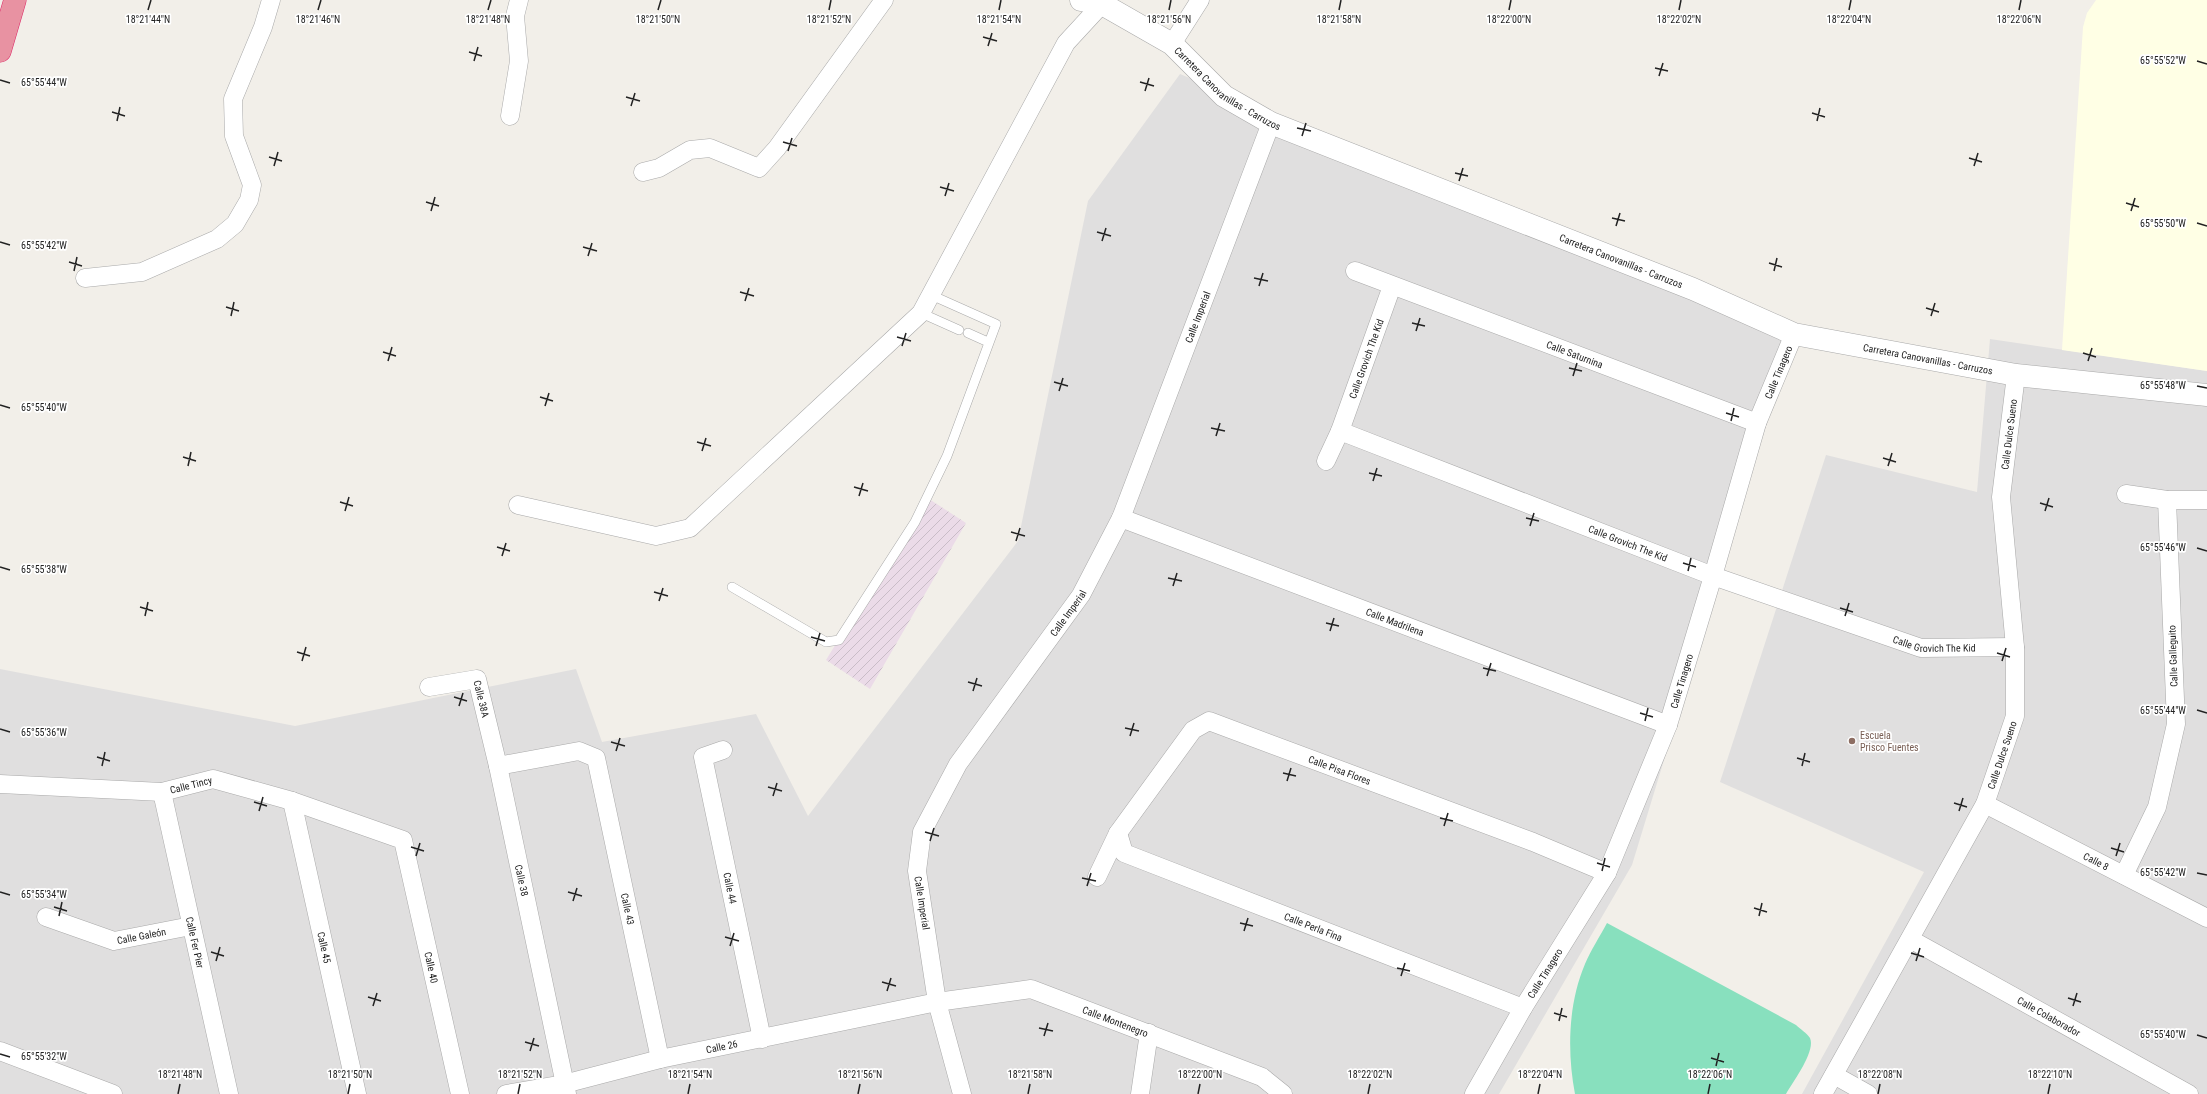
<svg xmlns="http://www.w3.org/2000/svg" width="2207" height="1094" font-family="'Roboto Condensed',sans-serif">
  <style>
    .residential { fill: #e0dfdf }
    .industrial { fill: url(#industrial-furrows) }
    .education { fill: #ffffe5 }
    .pitch { fill: #88e0be }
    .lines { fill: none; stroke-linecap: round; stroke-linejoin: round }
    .service-casing { stroke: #a9a9a9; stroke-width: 10 }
    .minor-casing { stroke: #a9a9a9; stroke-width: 19 }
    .tertiary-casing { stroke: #a9a9a9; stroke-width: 23 }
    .motorway-casing { stroke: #dc2a67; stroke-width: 23 }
    .service { stroke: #fff; stroke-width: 9 }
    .minor { stroke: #fff; stroke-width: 18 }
    .tertiary { stroke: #fff; stroke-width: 22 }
    .motorway { stroke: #e892a2; stroke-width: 22 }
    .ticks { fill: none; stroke: #222; stroke-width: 1.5 }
    .education-dot { fill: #8d6e63; stroke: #fff; stroke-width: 1.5 }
    .labels { text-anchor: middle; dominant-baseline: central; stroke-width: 3.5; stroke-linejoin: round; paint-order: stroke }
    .street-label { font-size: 10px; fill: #222; stroke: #fff }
    .education-label { font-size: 10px; fill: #785e54; stroke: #fff; text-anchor: start }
    .ticks-label { font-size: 10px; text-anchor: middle; fill: #222; stroke: #fff; stroke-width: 3.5; stroke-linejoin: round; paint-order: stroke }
  </style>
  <defs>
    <pattern id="industrial-furrows" width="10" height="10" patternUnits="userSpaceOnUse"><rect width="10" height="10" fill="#ebdbe8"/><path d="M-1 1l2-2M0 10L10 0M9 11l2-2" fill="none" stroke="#c9bcc7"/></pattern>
  </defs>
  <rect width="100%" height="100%" fill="#f2efe9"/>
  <!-- residential -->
  <path class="residential" d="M1180,74l614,260 -162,531 -133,229h-1499v-425l295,57 281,-57 26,73 154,-28 52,102 210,-275 70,-340z
    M1990,339l217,32v723h-405l122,-222 -204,-90 106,-327 151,37z"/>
  <!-- industrial -->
  <path class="industrial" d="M926,497l40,26 -96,166 -44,-29z"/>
  <!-- education -->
  <path class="education" d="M2096,0h111v371l-145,-21 21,-323 4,-14z"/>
  <!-- pitch -->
  <path class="pitch" d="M1607,923l189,102c4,4 11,8 14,13 6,13 -17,44 -24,56h-211c-8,-42 -7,-90 10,-130 6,-14 15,-28 22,-41z"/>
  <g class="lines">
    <!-- service casing -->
    <g class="service-casing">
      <path id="service" d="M921,313l38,17
        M968,333l20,9
        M732,587l94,55 13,-2 76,-118 32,-66 49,-132 -65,-29"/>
    </g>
    <!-- minor casing -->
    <g class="minor-casing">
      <g id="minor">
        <path d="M1172,44l28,-44"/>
        <path d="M510,116l9,-55 -4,-45 4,-16"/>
        <path d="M643,172l16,-4 31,-18 20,-2 49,20 18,-20 107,-148"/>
        <path id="s1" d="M1355,271l402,152"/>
        <path d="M85,278l57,-6 75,-33 18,-15 14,-24 3,-15 -18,-49 -1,-37 30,-72 8,-27"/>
        <path id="s2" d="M1340,431l373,145 208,72 94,-1"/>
        <path id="s3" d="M1326,461l14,-30 52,-145"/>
        <path d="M2126,494l41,6h40"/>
        <path d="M518,505l138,31 34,-8 231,-215 145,-270 36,-39"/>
        <path id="s4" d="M1121,518l547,207"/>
        <path id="s5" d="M429,687l48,-8 21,87 69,328"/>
        <path id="s6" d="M723,750l-20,7 59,282"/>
        <path id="s7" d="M498,766l81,-15 17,7 64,301"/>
        <path id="s8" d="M0,784l162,8 51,-13 79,22 111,39 57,254"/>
        <path id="s9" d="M162,792l67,302"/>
        <path id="s10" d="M292,801l65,293"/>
        <path id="s11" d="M1985,804l222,114"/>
        <path id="s12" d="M1118,833l6,20 399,155"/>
        <path d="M2124,875l33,-68 19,-83 -9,-224"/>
        <path id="s13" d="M1097,877l21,-44 75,-103 16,-9 324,121 74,31"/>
        <path id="s14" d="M46,917l68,24 77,-15"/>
        <path id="s15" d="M1910,939l279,155"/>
        <path d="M0,1051l113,43"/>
        <path d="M1834,1075l34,19"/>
        <path id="s16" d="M506,1094l58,-10 96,-25 277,-57 94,-13 231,88 21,17"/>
        <path id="s17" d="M962,1094l-25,-92 -20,-131 5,-39 36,-68 123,-169 40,-77 150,-395"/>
        <path d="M1140,1094l9,-61"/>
        <path id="s18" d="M1474,1094l49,-86 84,-135 61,-148 45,-149 44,-153 37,-89"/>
        <path id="s19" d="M1823,1094l162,-290 30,-88v-69l-14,-150 15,-122"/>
      </g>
    </g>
    <!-- tertiary casing -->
    <g class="tertiary-casing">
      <g id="tertiary">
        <path id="s20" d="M1081,0l21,4 70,40 52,52 47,27 422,166 101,45 222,41 191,20"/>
      </g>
    </g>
    <!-- motorway casing -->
    <g class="motorway-casing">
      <path id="motorway" d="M0,51l15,-51"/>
    </g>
    <!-- service -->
    <use href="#service" class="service"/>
    <!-- minor -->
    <use href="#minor" class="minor"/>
    <!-- tertiary -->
    <use href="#tertiary" class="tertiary"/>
    <!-- motorway -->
    <use href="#motorway" class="motorway"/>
  </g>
  <!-- ticks -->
  <path class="ticks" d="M148,10l3,-10M318,10l3,-10M488,10l3,-10M658,10l3,-10M829,10l2,-10M999,10l2,-10M1169,10l2,-10M1339,10l2,-10M1509,10l2,-10M1679,10l2,-10M1849,10l2,-10M2019,10l2,-10M983,37l14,4M988,46l4,-13M469,52l13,4M474,61l4,-14M2197,61l10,3M1655,68l13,3M1659,76l4,-13M0,80l10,3M1140,82l14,4M1145,91l4,-13M626,97l14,4M631,106l4,-13M112,112l13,4M1812,113l13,4M117,121l3,-14M1817,121l3,-13M1297,128l14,3M1302,136l4,-13M783,142l14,4M788,151l4,-13M269,157l13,4M1969,158l13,4M274,166l4,-14M1974,166l4,-13M1455,173l13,3M1459,181l4,-13M940,187l14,4M945,196l4,-13M426,202l13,4M2126,203l13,4M431,211l4,-14M2131,211l4,-13M1612,218l13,3M2197,223l10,3M1616,226l4,-13M1097,232l14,4M1102,241l4,-13M0,242l10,3M583,247l14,4M588,256l4,-13M69,262l13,4M1769,263l13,4M74,271l3,-14M1774,271l3,-13M1254,278l14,3M1259,286l4,-13M740,292l14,4M745,301l4,-13M226,307l13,4M1926,308l13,4M231,316l3,-14M1931,316l4,-13M1412,323l13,3M1416,331l4,-13M897,337l14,4M902,346l4,-13M383,352l13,4M2083,353l13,4M388,361l4,-14M2088,361l4,-13M1569,368l13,3M1573,376l4,-13M1054,382l14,4M2197,386l10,2M1059,391l4,-13M540,397l13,4M0,405l10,3M545,406l4,-13M1726,413l13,4M1731,421l3,-13M1211,428l14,3M1216,436l4,-13M697,442l14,4M702,451l4,-13M183,457l13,4M1883,458l13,4M188,466l3,-14M1888,466l4,-13M1369,473l13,3M1373,481l4,-13M854,487l14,4M859,496l4,-13M340,502l13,4M2040,503l13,4M345,511l4,-14M2045,511l4,-13M1526,518l13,3M1530,526l4,-13M1011,532l14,4M1016,541l4,-13M497,547l13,4M2197,548l10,3M502,556l4,-13M1683,563l13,4M0,567l10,3M1688,571l3,-13M1168,578l14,3M1173,586l4,-13M654,592l14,4M659,601l4,-13M140,607l13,4M1840,608l13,4M145,616l3,-14M1845,616l4,-13M1326,623l13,3M1330,631l4,-13M811,637l14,4M816,646l4,-13M297,652l13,4M1997,653l13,4M302,661l4,-14M2002,661l4,-13M1483,668l13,3M1487,676l4,-13M968,682l14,4M973,691l4,-13M454,697l13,4M459,706l4,-13M2197,710l10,3M1640,713l13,4M1645,721l3,-13M1125,728l14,3M0,729l10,3M1130,736l4,-13M611,742l14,4M616,751l4,-13M97,757l13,4M1797,758l13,4M102,766l3,-14M1802,766l3,-13M1283,773l13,3M1287,781l4,-13M768,787l14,4M773,796l4,-13M254,802l13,4M1954,803l13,4M259,811l4,-14M1959,811l4,-13M1440,818l13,3M1444,826l4,-13M925,832l14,4M930,841l4,-13M411,847l13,4M2111,848l13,4M416,856l4,-13M2116,856l4,-13M1597,863l13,4M1602,871l3,-13M2197,873l10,2M1082,878l14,3M1087,886l4,-13M0,892l10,3M568,892l14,4M573,901l4,-13M54,907l13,4M1754,908l13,4M59,916l3,-14M1759,916l3,-13M1240,923l13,3M1244,931l4,-13M725,937l14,4M730,946l4,-13M211,952l13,4M1911,953l13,4M216,961l4,-14M1916,961l4,-13M1397,968l13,3M1401,976l4,-13M882,982l14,4M887,991l4,-13M368,997l13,4M2068,998l13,4M373,1006l4,-13M2073,1006l4,-13M1554,1013l13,4M1559,1021l3,-13M1039,1028l14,3M2197,1035l10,3M1044,1036l4,-13M525,1042l14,4M530,1051l4,-13M0,1054l10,3M1711,1058l13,4M1716,1066l3,-13M178,1094l2,-10M348,1094l2,-10M518,1094l2,-10M688,1094l2,-10M858,1094l2,-10M1028,1094l2,-10M1198,1094l2,-10M1368,1094l2,-10M1538,1094l2,-10M1708,1094l2,-10M1878,1094l2,-10M2048,1094l2,-10"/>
  <!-- markers -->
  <circle class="education-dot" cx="1852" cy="741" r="4"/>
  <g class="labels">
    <!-- street labels -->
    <g class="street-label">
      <text stroke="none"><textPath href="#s20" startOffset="174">Carretera Canovanillas - Carruzos</textPath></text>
      <text stroke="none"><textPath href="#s20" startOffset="606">Carretera Canovanillas - Carruzos</textPath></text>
      <text stroke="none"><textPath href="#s17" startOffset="855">Calle Imperial</textPath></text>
      <text stroke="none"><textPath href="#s1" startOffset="235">Calle Saturnina</textPath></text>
      <text stroke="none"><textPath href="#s3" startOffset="110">Calle Grovich The Kid</textPath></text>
      <text stroke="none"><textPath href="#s20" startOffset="930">Carretera Canovanillas - Carruzos</textPath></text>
      <text stroke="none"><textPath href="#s18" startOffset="788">Calle Tinagero</textPath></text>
      <text stroke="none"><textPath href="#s19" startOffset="708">Calle Dulce Sueno</textPath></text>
      <text stroke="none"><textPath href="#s2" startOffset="309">Calle Grovich The Kid</textPath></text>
      <text stroke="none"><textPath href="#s17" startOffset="531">Calle Imperial</textPath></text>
      <text stroke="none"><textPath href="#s4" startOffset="293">Calle Madrilena</textPath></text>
      <text stroke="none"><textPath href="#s2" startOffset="633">Calle Grovich The Kid</textPath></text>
      <text transform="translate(2173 656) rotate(-92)">Calle Galleguito</text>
      <text stroke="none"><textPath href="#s18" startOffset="464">Calle Tinagero</textPath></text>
      <text stroke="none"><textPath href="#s5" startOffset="69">Calle 38A</textPath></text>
      <text stroke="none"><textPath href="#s19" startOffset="384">Calle Dulce Sueno</textPath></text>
      <text stroke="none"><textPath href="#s13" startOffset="334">Calle Pisa Flores</textPath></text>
      <text stroke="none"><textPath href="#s8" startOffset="192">Calle Tincy</textPath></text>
      <text stroke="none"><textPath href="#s11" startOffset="125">Calle 8</textPath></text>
      <text stroke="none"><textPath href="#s5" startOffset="255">Calle 38</textPath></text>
      <text stroke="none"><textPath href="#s6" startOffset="155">Calle 44</textPath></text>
      <text transform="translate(922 903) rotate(81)">Calle Imperial</text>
      <text stroke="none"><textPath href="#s7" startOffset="255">Calle 43</textPath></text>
      <text stroke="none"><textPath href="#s12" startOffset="224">Calle Perla Fina</textPath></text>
      <text stroke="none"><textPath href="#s14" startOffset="100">Calle Galeón</textPath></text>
      <text stroke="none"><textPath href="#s9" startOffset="154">Calle Fer Pier</textPath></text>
      <text stroke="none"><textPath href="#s10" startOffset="150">Calle 45</textPath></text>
      <text stroke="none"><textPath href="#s8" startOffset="545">Calle 40</textPath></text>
      <text stroke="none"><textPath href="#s18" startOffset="140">Calle Tinagero</textPath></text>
      <text stroke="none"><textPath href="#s15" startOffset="159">Calle Colaborador</textPath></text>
      <text stroke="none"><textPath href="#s16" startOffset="626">Calle Montenegro</textPath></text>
      <text stroke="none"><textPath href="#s16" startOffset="221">Calle 26</textPath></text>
    </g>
    <!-- education labels -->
    <g class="education-label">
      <text x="1860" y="735">Escuela<tspan x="1860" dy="12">Prisco Fuentes</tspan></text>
    </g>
  </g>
  <g class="ticks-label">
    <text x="148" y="23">18°21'44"N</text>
    <text x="318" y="23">18°21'46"N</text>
    <text x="488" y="23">18°21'48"N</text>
    <text x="658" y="23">18°21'50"N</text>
    <text x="829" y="23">18°21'52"N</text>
    <text x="999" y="23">18°21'54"N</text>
    <text x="1169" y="23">18°21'56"N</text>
    <text x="1339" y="23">18°21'58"N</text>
    <text x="1509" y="23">18°22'00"N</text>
    <text x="1679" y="23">18°22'02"N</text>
    <text x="1849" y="23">18°22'04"N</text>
    <text x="2019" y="23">18°22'06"N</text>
    <text x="2163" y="64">65°55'52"W</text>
    <text x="44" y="86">65°55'44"W</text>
    <text x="2163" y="227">65°55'50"W</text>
    <text x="44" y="249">65°55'42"W</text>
    <text x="2163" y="389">65°55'48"W</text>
    <text x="44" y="411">65°55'40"W</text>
    <text x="2163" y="551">65°55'46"W</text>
    <text x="44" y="573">65°55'38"W</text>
    <text x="2163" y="714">65°55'44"W</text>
    <text x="44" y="736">65°55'36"W</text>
    <text x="2163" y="876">65°55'42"W</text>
    <text x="44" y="898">65°55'34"W</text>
    <text x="2163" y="1038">65°55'40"W</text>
    <text x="44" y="1060">65°55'32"W</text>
    <text x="180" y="1078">18°21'48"N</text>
    <text x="350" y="1078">18°21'50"N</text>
    <text x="520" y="1078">18°21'52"N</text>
    <text x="690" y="1078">18°21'54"N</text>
    <text x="860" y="1078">18°21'56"N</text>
    <text x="1030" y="1078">18°21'58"N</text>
    <text x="1200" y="1078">18°22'00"N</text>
    <text x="1370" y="1078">18°22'02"N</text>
    <text x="1540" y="1078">18°22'04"N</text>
    <text x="1710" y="1078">18°22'06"N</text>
    <text x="1880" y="1078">18°22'08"N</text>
    <text x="2050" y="1078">18°22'10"N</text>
  </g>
</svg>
